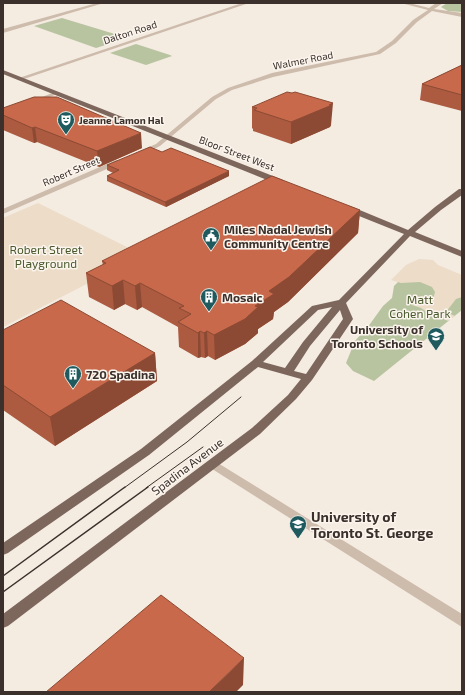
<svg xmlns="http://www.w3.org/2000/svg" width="465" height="695" font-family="'Exo 2',sans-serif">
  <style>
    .green { fill: #b8c4a0 }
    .plaza { fill: #ecdcc8 }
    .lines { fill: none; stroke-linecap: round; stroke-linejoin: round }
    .minor { fill: #cdbbac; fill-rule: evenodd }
    .major { fill: #7d675c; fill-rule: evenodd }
    .tram-far1 { stroke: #3b302b; stroke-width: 1 }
    .tram { stroke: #3b302b; stroke-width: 1.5 }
    .wall { fill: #ac5a40 }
    .shaded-wall { fill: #8c4a34 }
    .building { fill: #c8694b; stroke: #8c4a34 }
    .labels { text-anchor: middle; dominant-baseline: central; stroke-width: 3; stroke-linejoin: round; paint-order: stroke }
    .far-street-label { font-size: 10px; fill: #3b302b; stroke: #fbf5ee }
    .far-poi-label { font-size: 10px; font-weight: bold; fill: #3b302b; stroke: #fbf5ee; text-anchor: start }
    .poi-label { font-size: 12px; font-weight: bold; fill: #3b302b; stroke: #fbf5ee; text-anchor: start }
    .park-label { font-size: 12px; fill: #4a5a2e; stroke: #fbf5ee }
    .street-label { font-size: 12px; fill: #3b302b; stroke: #fbf5ee }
    .near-poi-label { font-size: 14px; font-weight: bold; fill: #3b302b; stroke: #fbf5ee; text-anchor: start }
  </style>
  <rect width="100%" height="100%" fill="#f4ebe1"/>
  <!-- green -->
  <path class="green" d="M447,3h15v9l-14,-1 -7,-4z
    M62,18l66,20 -32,10 -62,-22z
    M136,44l34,11 2,1 -26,9 -36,-12z
    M422,275l40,3v32l-88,71 -21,-10 -7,-8 9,-22 15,-17 13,-18 9,-8 2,-12 4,-4z"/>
  <!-- plaza -->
  <path class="plaza" d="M38,203l105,52 -140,72v-109z
    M419,259l14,1 5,5 24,10v22l-6,2 -10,13 9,4 -7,5 -8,-4 -3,2 -16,-11 -9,-3 10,-9 11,4 2,-8 -3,-5 -12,-5 -19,1 -10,-3 15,-15z"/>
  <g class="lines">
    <!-- minor -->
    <path class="minor" d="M97,3h7l-101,30v-4z
      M242,3h7l-228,77 -5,-1z
      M401,3h8l20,5 7,-5h7l-9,6 28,4v4l-30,-6 -15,11 -21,21 -16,11 -107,23 -41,13 -16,9 -56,47 -18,9 -7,-2 21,-9 56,-47 16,-9 44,-15 104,-21 16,-11 21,-21 15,-10z
      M55,92l5,1 -26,10 -5,-1z
      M116,160l7,2 -120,52v-5z
      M213,460l249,154v13l-253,-160 -2,-3 2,-3z"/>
    <!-- major -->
    <path class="major" d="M3,70l280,110 1,2 -1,2h-6l-274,-110z
      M459,189h3v6l-21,15 -26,22 47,19v6l-52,-21 -64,67 7,16 -41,61 -16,19 -36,35 -252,192 -5,2v-14l249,-186 36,-33 13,-16 -43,-12 -109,88 -141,98 -5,2v-12l138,-94 111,-88 60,-55 27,-6 65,-66 -60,-24v-4h6l58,24 27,-23zM332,307l-29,35 -18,26 -22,-6 55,-52zM340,310l3,9 -37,55 -12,-3 16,-25z"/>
    <!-- tram-far1 -->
    <path class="tram-far1" d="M124,488l63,-46 54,-45
      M146,488l57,-41"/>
    <!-- tram -->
    <path class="tram" d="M3,576l122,-89
      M3,592l145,-105"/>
  </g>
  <!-- wall -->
  <path class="wall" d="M462,65v46l-42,-11 2,-16z
    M252,107l79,18 -1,2 -39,17 -38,-13v-2l-1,-1z
    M3,108l139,40 -43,19 -62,-25 -3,1 -31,-13z
    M162,152l67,24 -63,31 -59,-26v-5l6,-3 -6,-3v-5z
    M360,210l-2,23 -70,69 -14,10 -1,7 -15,10v4l-13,11 -30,16 -7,-4 -3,2 -4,-1 -3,1 -19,-11 -1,-20 -36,-20 -5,3 -12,-6 -11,6 -25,-13 -3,-24 17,-8 -1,-4z
    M3,330l152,23 2,28 -102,65 -52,-36z"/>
  <!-- shaded-wall -->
  <path class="shaded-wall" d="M333,103l-2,22 -1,2 -39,17v-22z
    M35,127l2,15 -3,1 -2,-15z
    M141,133l1,15 -43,19 -2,-16z
    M229,171v5l-63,31 -1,-5z
    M360,210l-2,23 -70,69 -14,10 -1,7 -15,10v4l-13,11 -30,16 -1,-25 41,-29 14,-15z
    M123,280l2,24 -11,6 -2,-24z
    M140,283l2,24 -5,3 -2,-24z
    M200,331l1,26 -3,1v-25z
    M207,331l1,25 -3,2 -1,-25z
    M155,353l2,28 -102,65 -5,-29z
    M244,658l-1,27 -7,7h-27z"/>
  <!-- building -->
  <path class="building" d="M462,65v30l-40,-11z
    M287,92l5,1 3,-1 38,11 -4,2h3l-41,17 -37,-12 3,-2 -5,-1z
    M34,97h23l84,36 -44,18 -62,-24 -3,1 -29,-13v-7z
    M150,147l12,5 9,-4 58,23 -64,31 -58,-26 12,-6 -12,-5z
    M272,176l88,34 -71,67 -20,14 5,3 -19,12 3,1 -13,12 -31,16 -7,-4 -3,2 -4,-2 -2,2 -20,-11 13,-8 -12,-6 5,-2 -44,-23 -5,3 -12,-6 -11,6 -26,-13 20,-10 -4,-2z
    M61,300l94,53 -105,64 -47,-32v-55z
    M161,595l83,63 -35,34h-163z"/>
  <!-- icons -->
  <defs>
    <g id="theatre-pin" transform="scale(0.9)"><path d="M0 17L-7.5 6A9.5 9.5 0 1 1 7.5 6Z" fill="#1f5a5e" stroke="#fbf5ee"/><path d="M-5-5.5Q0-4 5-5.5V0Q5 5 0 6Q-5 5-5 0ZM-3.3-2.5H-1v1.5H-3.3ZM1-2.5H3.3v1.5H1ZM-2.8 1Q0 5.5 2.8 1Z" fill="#fff"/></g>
    <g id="civic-pin" transform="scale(0.9)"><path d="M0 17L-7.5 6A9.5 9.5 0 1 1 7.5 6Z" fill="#1f5a5e" stroke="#fbf5ee"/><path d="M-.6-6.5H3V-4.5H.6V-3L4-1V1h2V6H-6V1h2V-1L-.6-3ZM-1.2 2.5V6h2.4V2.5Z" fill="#fff"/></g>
    <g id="building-pin" transform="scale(0.9)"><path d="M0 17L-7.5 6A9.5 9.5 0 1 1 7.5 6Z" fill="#1f5a5e" stroke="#fbf5ee"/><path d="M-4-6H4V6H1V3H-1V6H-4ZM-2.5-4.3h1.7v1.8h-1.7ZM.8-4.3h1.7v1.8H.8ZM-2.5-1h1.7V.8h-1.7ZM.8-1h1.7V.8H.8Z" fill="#fff"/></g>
    <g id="school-pin" transform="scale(0.9)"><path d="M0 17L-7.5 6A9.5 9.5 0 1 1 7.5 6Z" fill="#1f5a5e" stroke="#fbf5ee"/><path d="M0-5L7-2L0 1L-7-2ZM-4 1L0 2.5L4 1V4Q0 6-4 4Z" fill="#fff"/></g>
    <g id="university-pin" transform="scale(0.9)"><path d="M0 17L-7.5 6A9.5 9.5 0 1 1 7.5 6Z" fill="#1f5a5e" stroke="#fbf5ee"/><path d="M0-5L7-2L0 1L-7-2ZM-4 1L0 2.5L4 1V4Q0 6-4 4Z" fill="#fff"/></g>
  </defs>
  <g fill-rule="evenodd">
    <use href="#theatre-pin" x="66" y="120"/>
    <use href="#civic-pin" x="211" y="236"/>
    <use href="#building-pin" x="209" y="297"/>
    <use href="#school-pin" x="436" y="336"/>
    <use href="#building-pin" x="73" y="374"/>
    <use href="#university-pin" x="298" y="524"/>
  </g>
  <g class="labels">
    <!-- far-street labels -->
    <g class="far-street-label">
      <text transform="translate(130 32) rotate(-18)">Dalton Road</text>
      <text transform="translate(303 60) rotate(-11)">Walmer Road</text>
      <text transform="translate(237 153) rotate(21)">Bloor Street West</text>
      <text transform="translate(71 171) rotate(-23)">Robert Street</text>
    </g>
    <!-- far-poi labels -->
    <g class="far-poi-label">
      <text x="79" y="120">Jeanne Lamon Hal</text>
    </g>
    <!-- poi labels -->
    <g class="poi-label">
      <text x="224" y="229">Miles Nadal Jewish<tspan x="224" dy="14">Community Centre</tspan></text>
      <text x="222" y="297">Mosaic</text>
      <text x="423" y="329" text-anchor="end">University of<tspan x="423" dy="14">Toronto Schools</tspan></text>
      <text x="86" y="374">720 Spadina</text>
    </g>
    <!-- park labels -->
    <g class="park-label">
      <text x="46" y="249">Robert Street<tspan x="46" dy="14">Playground</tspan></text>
      <text x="420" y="299">Matt<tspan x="420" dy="14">Cohen Park</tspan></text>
    </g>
    <!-- street labels -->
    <g class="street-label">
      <text transform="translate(187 466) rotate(-37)">Spadina Avenue</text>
    </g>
    <!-- near-poi labels -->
    <g class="near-poi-label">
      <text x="311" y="516">University of<tspan x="311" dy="16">Toronto St. George</tspan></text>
    </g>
  </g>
  <!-- border -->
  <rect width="465" height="695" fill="none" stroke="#3b302b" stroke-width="8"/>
</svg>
